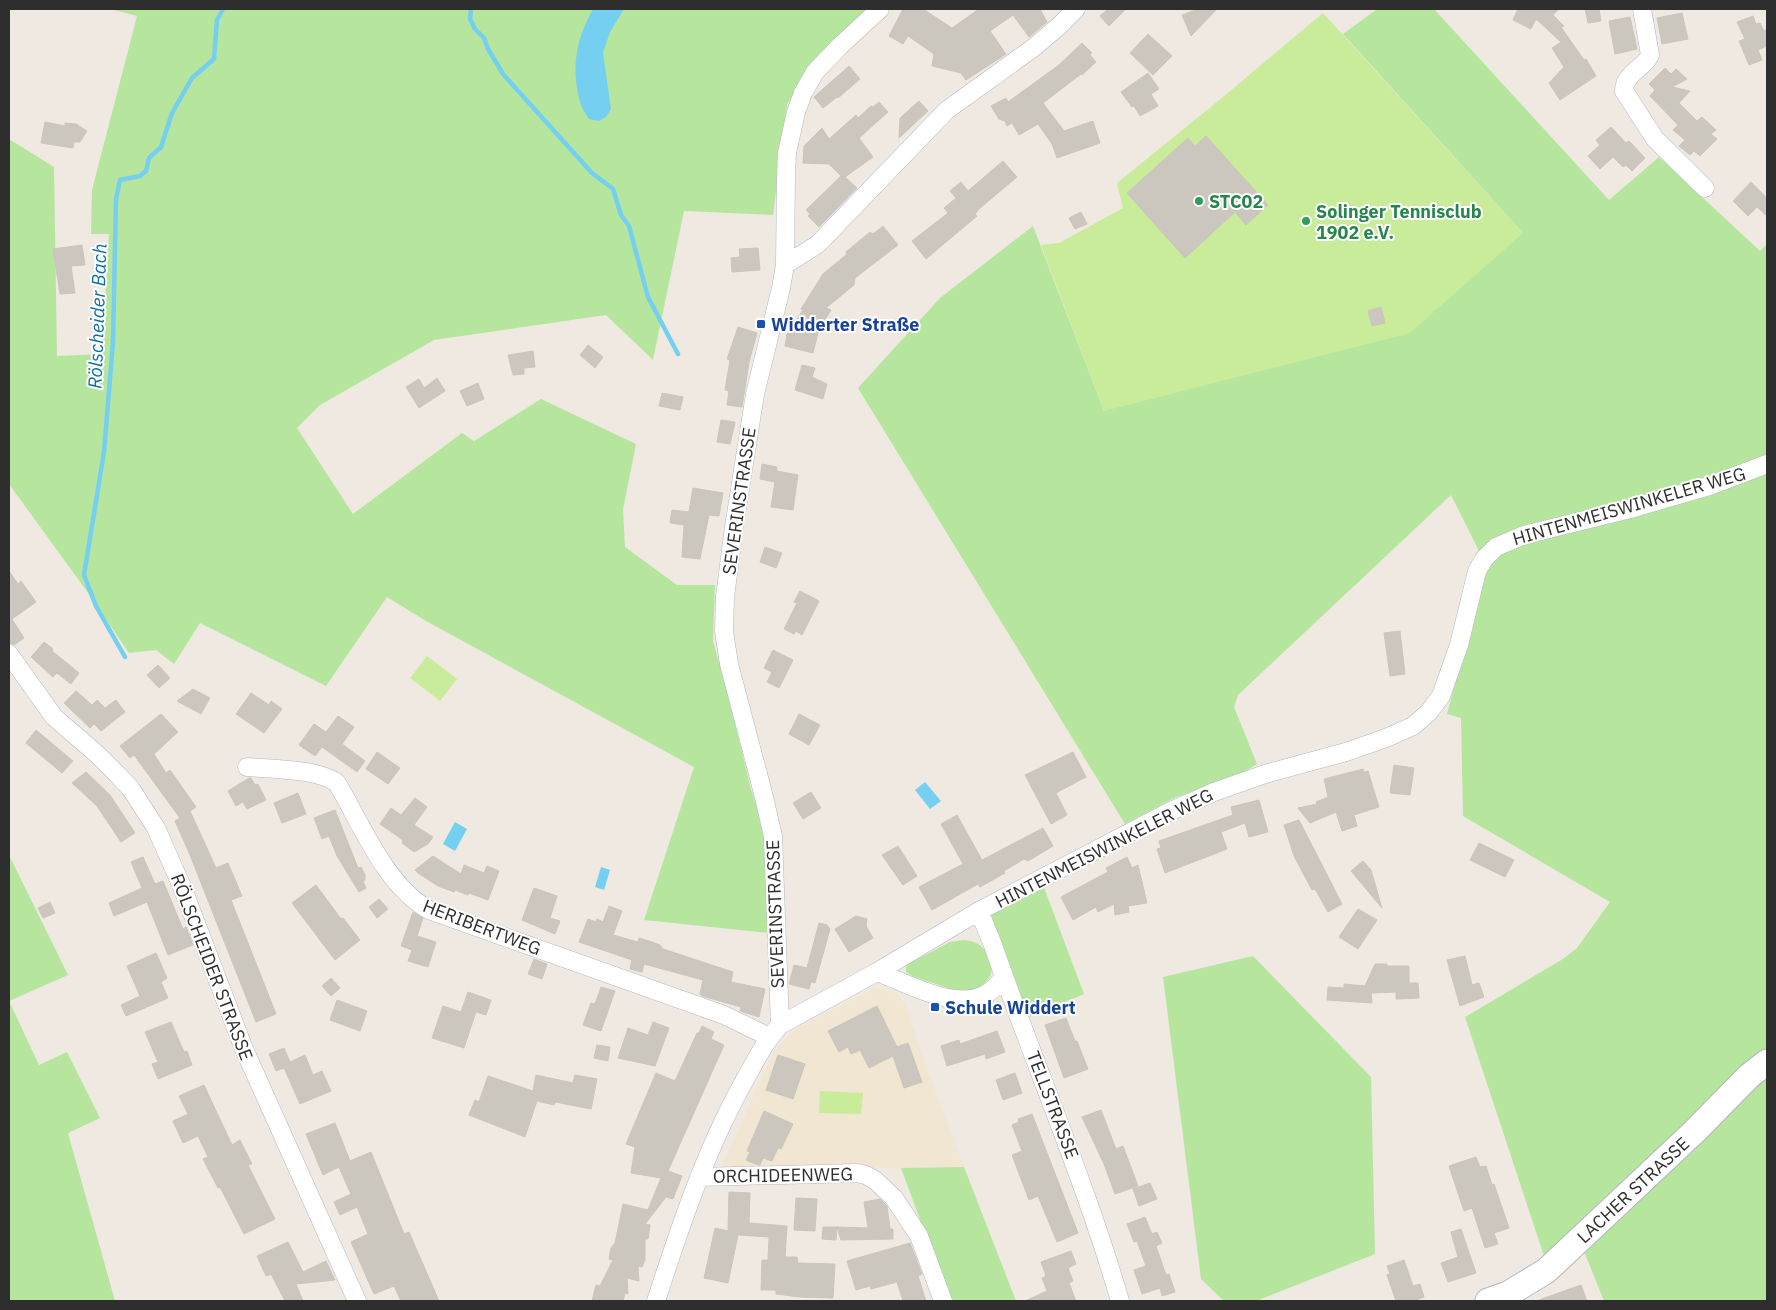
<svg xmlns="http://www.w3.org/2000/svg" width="1776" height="1310" font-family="'IBM Plex Sans',sans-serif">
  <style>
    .education { fill: #f0e6d1 }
    .green { fill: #b6e59e }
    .pitch { fill: #c9ec9a }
    .water { fill: #75cff0 }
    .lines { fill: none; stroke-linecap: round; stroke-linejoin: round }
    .stream { stroke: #75cff0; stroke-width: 4.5 }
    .building { fill: #cbc7bf; stroke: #cbc5ba }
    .street-casing { stroke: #b4b7c1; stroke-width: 19 }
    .secondary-casing { stroke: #b4b7c1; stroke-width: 27 }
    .street { stroke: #fff; stroke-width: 18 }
    .secondary { stroke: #fff; stroke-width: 25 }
    .leisure-dot { fill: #2e9e5b; stroke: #fff; stroke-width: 2 }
    .transit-dot { fill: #1a4fb4; stroke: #fff; stroke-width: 2 }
    .labels { text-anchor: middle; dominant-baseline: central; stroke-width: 4; stroke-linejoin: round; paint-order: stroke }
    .leisure-label { font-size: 18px; font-weight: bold; fill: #27864d; stroke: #fff; text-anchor: start }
    .transit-label { font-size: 18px; font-weight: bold; fill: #164399; stroke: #fff; text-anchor: start }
    .street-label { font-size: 18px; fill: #2e2e2e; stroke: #fff }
    .water-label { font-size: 19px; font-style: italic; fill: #0d6fa3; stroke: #fff }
  </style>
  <rect width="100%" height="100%" fill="#efe9e1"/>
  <!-- education -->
  <path class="education" d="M873,989h11l7,2 6,3 7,8 24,70 36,95 -244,4 37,-83 17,-35 10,-12 13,-13z"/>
  <!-- green -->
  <path class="green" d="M110,9h758l-54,51 -27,45 -14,110 -89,-4 -31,149 -47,-45 -172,25 -114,65 -23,23 56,86 109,-81 12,8 67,-42 95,45 -13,65 2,38 52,38h38l-2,56 14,50 24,98 13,39 6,105 -126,-13 50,-153 -268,-146 -39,-24 -61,89 -126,-63 -26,41 -18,-14 -27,3 -43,-63 -77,-106v-345l45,28 3,189 45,-2 7,-120h-18l1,-44 45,-174z
    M1377,9h57l175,191 50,-43 101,94 7,-7v211l-44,20 -201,55 -43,21 -28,-56 -213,200 -4,12 23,57 -18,11 -65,23 -49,26 -267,-436 82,-90 93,-72 71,185 419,-178 -180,-199z
    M1767,467v585l-222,207 -80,-242 98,-58 14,-11 33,-46 -147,-86 -2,-98 -14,-4 40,-151 26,-18 186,-47z
    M9,855l59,120 -59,26 30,64 28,-13 33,66 -32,15 47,168h-106z
    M1043,885l41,109 -55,23 -40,-107z
    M963,940c31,1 42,40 9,50 -3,1 -7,3 -11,3 -7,-2 -15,-6 -22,-8 -11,-4 -23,-6 -33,-13v-5l2,-3 42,-22z
    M1253,956l118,121 4,177 -119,47h-32l-23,-22 -38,-302z
    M1767,1072v229h-163l-22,-55z
    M964,1167l52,134h-66l-49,-133z"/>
  <!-- pitch -->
  <path class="pitch" d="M1323,13l200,220 -113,100 -306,78 -63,-166 18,-2 64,-35 -6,-25 106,-86z
    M427,656l30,23 -17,22 -30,-23z
    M820,1091l43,2 -2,21 -42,-1z"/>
  <!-- water -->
  <path class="water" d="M593,9h31l-14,23 -7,21 8,56 -5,8 -7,4 -10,-2c-4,-6 -9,-14 -10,-21 -8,-33 -2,-60 14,-89z
    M925,782l16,19 -11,8 -15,-19z
    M455,822l12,7 -12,22 -12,-7z
    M601,867l9,3 -6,20 -9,-3z"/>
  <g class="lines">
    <!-- stream -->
    <path class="stream" d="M471,9l-1,10 5,10 9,9 4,11 15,25 89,99 21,16 8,26 8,11 19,71 30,57
      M125,657l-29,-51 -12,-31 20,-123 9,-110 3,-143 4,-19 20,-4 6,-5 3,-13 12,-11 11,-34 20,-35 22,-19 3,-39 6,-11"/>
  </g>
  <!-- building -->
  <path class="building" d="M903,9h20l29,19 27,-19h61l7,13 -18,15 -16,-22 -23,16 16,23 -40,26 -5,-7 -29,-7 2,-12 -26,-18 -5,8 -14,-8z
    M1108,9h18l-17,17 -9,-10z
    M1198,9h19l-26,27 -9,-21z
    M1518,9h41l-6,6 11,11 -3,1 23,33 2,-1 10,17 -36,24 -11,-17 15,-16 -12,-19 9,-6 -25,-23 -5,10 -18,-9z
    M1585,9h14l2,12 -13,2z
    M1682,13l6,26 -26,5 -5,-26z
    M1753,16l3,8 4,-1 4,8 3,-2v17l-9,4 4,10 -13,5 -10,-24 6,-2 -8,-17z
    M1630,17l7,32 -22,5 -6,-33z
    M1148,34l24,22 -19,19 -23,-22z
    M1082,43l10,10 -2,2 6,7 -14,13 -1,-1 -38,29 21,28 29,-10 7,22 -43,15 -5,-14 -14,-20 -19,11 -7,-12 -5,3 -2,-5 -6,-2 -8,-13 15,-8 2,4 51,-37z
    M849,66l11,13 -22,19 -1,-1 -14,11 -9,-11z
    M1665,68l6,6 5,-5 11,10 -15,8 18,4 -11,12 18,18 5,-4 14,13 -5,4 6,5 -17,17 -6,-5 -4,4 -11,-9 6,-6 -12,-10 5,-5 -28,-29 5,-6 -6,-6z
    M1148,73l11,16 -8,5 7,12 -18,10 -6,-10 -2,1 -11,-15z
    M919,101l9,10 -29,27 1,-20z
    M879,102l9,10 -29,26 14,19 -28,20 12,11 -38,39 -11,-11 2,-2 -4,-4 35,-34 -12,-12 -26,-1 1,-17 18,-18 7,11 27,-24 2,3 13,-12 2,1z
    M45,122l20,4v-3l11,1 11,7 -7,11h-6l-1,6 -32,-5z
    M1611,127l15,16 3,-2 16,17 -13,13 -6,-6 -3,2 -10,-10 -13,12 -12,-13 12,-11 -4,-5z
    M1206,136l62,69 -22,20 -11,-13 -50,46 -58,-65 61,-55 7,8z
    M1003,161l14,16 -37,31 -5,6 2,2 -51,43 -14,-18 36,-28 -4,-5 12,-10 -6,-7 11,-9 7,9z
    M1751,182l16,16v18l-10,-9 -9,9 -15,-15z
    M1081,212l6,12 -12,5 -6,-11z
    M883,226l15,19 -43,33 -1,7 -28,23 5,2 -12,19 -6,24 -28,-7 2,-12 16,-24 -2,-1 22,-35 24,-20 -1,-2 24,-20 3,2z
    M82,245l3,20 -14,1 4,27 -15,1 -7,-45z
    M758,248l2,22 -28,2 -1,-14 9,-1 -1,-8z
    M1381,307l4,16 -13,3 -4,-15z
    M738,327l19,6 -8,29 -7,45 -15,-2 2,-14 -4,-1 5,-30 -3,-1z
    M588,345l15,12 -8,11 -15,-13z
    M533,351l2,16 -11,1v6l-11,1 -5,-20z
    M802,365l13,3 -3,9 15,7 -4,15 -28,-9z
    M437,378l8,13 -26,17 -13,-21 13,-8 5,9z
    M478,383l6,16 -17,7 -7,-15z
    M662,393l21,4 -3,13 -21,-4z
    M721,420l14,2 -5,22 -13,-2z
    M762,464l15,3 -1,11 1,-7 21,4 -5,35 -22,-3 4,-25 -15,-3z
    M693,488l30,5 -4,23 -10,-1 -9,44 -18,-2 2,-32 -14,-2 2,-13 17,2z
    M765,547l17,6 -6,15 -16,-6z
    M9,571l9,13 3,-3 15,21 -24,17 12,19 -10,7 -5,-2z
    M800,591l19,10 -17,34 -6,-4 -2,3 -10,-5 13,-26 -3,-1z
    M1400,631l5,43 -15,2 -6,-43z
    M44,642l9,7 -1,2 27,22 -8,11 -14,-11 -4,4 -22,-20z
    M773,650l20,10 -14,28 -12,-6 5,-10 -8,-4z
    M158,665l12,13 -11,10 -12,-13z
    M193,689l17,9 -9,16 -24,-13z
    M76,691l16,14 5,-5 8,8 11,-8 9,12 -24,19 -7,-7 -4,4 -26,-25z
    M251,693l18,12 2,-4 11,8 -18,24 -28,-19z
    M161,714l17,18 -24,22 12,19 4,-3 26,37 -6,4 26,57 12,-5 14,33 -11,4 45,114 -20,8 -66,-167 -15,-34 5,-3 -46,-63 -4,3 -10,-12z
    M799,714l21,11 -11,20 -20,-11z
    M338,716l16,11 -12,17 23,17 -8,11 -35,-25 -7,9 -16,-11 15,-21 12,8z
    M36,730l37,31 -11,12 -36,-30z
    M377,752l23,16 -12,16 -22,-15z
    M1073,752l13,25 -30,16 11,22 -16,9 -26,-49z
    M1394,765l20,3 -4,27 -20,-2z
    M1363,769l1,3 4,-1 11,36 -25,8 3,11 -15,5 -6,-19 -26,11 -12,-15 19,-4 -1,-2 12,-5 -4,-18z
    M86,772l24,23 25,38 -14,9 -24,-36 -25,-23z
    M249,778h2l4,7 3,-1 8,16 -19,9 -4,-7 -7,4 -8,-15z
    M811,792l10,16 -18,11 -10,-16z
    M298,793l8,21 -24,9 -8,-20z
    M415,798l12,9 -13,18 19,12 -5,7 -14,8 -12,-9 1,-3 -23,-16 11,-16 10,7z
    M1259,800l9,32 -19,5 -4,-14 -24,9 6,17 -62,24 -8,-24 4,-1 -2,-7 74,-26 -2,-8z
    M335,810l23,58 3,-1 4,8v5l-2,1 3,7 -7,4 -22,-36 -8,-20 -7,3 -8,-21z
    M957,815l25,45 61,-32 10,18 -25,15 -4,-2 -20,12 1,2 -25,14 -2,-3 -46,26 -13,-23 44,-23 -22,-40z
    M1299,820l43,84 -14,8 -13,-23 -3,1 -18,-34 -10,-31z
    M1479,843l35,17 -9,17 -35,-17z
    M898,846l19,30 -14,9 -21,-30z
    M433,856l28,18 3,-9 20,8 3,-7 12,5 -11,29 -19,-7 -1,2 -13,-5 -1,2 -16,-6 -20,-13 -3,-3z
    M143,857l12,27 8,-3 20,48 3,-2 7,18 -25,10 -21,-53 -33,14 -5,-13 33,-15 -11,-26z
    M1127,857l5,11 6,-3 9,38 -19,3 1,6 -14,3 -1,-11 -16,8 -2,-5 -23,13 -12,-23 47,-25 -2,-4z
    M1363,861l8,9 11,38 -31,-37z
    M316,885l25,34 2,-1 17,22 -25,20 -43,-57z
    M534,888l23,8 -7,22 10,3 -5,13 -33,-14z
    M379,899l9,10 -11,9 -8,-11z
    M50,902l5,11 -12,5 -5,-10z
    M609,906l13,5 -9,24 25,7 1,-4 13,4 8,3 3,4 70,23 -2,10 34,7 -6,28 -19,-6 1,-4 -39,-11 -2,-2 3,-14 -59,-16 -2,8 -12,-3 2,-9 -53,-18 9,-23 8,3 1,-3 6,3z
    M1358,909l19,11 -19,29 -19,-12z
    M413,912l10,6 -6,18 19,6 -8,25 -20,-6 4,-11 -11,-4z
    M856,916l11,3 -1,7 7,12 -24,14 -14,-23z
    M819,923l8,2 3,4 -15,54 -4,-1 -2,7 -20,-5 5,-19 13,3z
    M156,953l11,25 -6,4 7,16 -42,18 -5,-11 19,-9 -13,-30z
    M1465,956l7,29 7,-2 5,14 -24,9 -13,-46z
    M534,959l13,5 -5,15 -14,-5z
    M1375,964h12v2h22v17h9l1,15 -23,1v-7l-25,1 1,10 -45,-3 1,-13 16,1v-4l21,2z
    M331,978l9,10 -9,8 -9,-10z
    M601,987l14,4 -14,40 -18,-6 8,-22 4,1z
    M468,992l23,8 -5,15 -10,-3 -12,36 -32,-10 11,-32 18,6z
    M337,1000l30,11 -7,20 -30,-11z
    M877,1006l20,41 11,-4 14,39 -18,6 -11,-32 -24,12 -9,-18 -9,4 -3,-7 -9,5 -11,-21z
    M1066,1018l9,23h2l11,28 -24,9 -19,-53z
    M171,1022l13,30 3,-1 5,14 -34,14 -6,-15 6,-2 -13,-30z
    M653,1022l16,6 -14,38 -37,-8 10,-30 20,7z
    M702,1026l12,6 -3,7 13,6 -56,126 14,5 -9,23 -7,-2 -21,27 5,1 -2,14h-3v21l-3,7 -4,-1 1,15 -12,-3 1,16 -3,-1 -2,8h-31l4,-16 4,1 13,-26 -4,-1 2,-11 4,-5 8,-39 25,6 13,-32 -30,-5 4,-26 -9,-3 30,-71 19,8 22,-48h2z
    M997,1031l8,21 -19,7 -1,-5 -38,12 -6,-20 18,-6 1,4z
    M597,1045l13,2 -2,14 -14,-3z
    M284,1048l6,14 15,-7 8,20 9,-4 9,20 -31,13 -16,-36 -8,3 -7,-17z
    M778,1055l27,9 -12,35 -27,-9z
    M1015,1073l7,20 -19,7 -7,-20z
    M536,1075l37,8 2,-8 22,4 -6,30 -36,-7 -1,3 -17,-4 -12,36 -56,-22 6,-15 4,2 9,-26 45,15z
    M204,1085l28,60 8,-5 12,24 -4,1 27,54 -31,15 -24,-47 -2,1 -15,-29 5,-2 -10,-21 -15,7 -10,-22 15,-7 -9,-18z
    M1101,1110l15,39 7,-3 15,40 -23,8 -11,-30 -22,-47z
    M764,1111l29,13 -12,25 -3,-1 -6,13 -9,-3 -3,7h-2l-12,-5 4,-8 -3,-1z
    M1032,1114l46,119 -21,9 -19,-46 -9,4 -17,-45 10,-4 -10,-26 7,-3 -1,-3z
    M335,1123l15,38 21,-9 33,82 5,-2 30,69h-38l-7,-15 -20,8 -23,-52 17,-8 -6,-15 -5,-12 -17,8 -6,-13 17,-8 -6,-13 -6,-14 -16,8 -17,-41z
    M1476,1157l4,10 6,-1 6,19 2,-1 15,44 -15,5 4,11 -13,4 -13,-40 -8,3 -15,-45z
    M1150,1183l7,16 -18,7 -6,-17z
    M729,1192l21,1 -1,30 38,3 -2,31h12l1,6 37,1 -2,34 -33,-1 -24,-3v-4h-15l1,-30h6l1,-23 -31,-2 -10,48 -24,-5 11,-50 13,3z
    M796,1198l21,1 -2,32 -21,-1z
    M880,1199l7,7 3,23h3v10l-52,1 -4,-13 31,1 -4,-26z
    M1145,1217l7,17 5,-2 5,11 -6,3 10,29 3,-1 6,18 -13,4 -2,-8 -18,6 -8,-24 12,-4 -9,-25 -3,1 -7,-18z
    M823,1227h14l-1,13 -14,-1z
    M1461,1229l15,44 -28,9 -7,-19 17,-6 -7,-25z
    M288,1242l15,30 23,-11 9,19 -39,4 7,17h-18l-14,-27 -5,2 -9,-20z
    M910,1243l12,31 -4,2 8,25h-23l-6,-19 -26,7 -1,-3 -14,4 -9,-29z
    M1071,1251l5,13 -8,4 5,13 -4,2 7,18h-51l22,-10 -5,-13 4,-2 -5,-14z
    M1404,1260l9,26 7,-2 4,13 -6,2 1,2h-23l-9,-26 3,-1 -3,-8z
    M1581,1285l6,16h-48v-1z"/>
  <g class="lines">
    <!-- street casing -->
    <g class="street-casing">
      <path id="street" d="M1642,9l8,46c-6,14 -26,18 -26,36l31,48 50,49
        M785,265l33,-21 129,-134 86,-62 26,-22 17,-17
        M9,654l45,63 44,38 19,19 14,15 25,39 27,61 61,160 113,252
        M247,767c24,2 71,2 90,16 25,42 48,102 92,127l295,105 45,22
        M979,911l14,34c41,119 92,235 127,356
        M877,972c29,11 76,38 107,23 9,-4 14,-11 20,-18
        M780,1025l-7,-189 -10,-43 -34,-129 -5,-33 1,-34 9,-70 21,-133 26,-106 4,-23 1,-88 1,-24 9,-41 7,-19 12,-21 25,-26 40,-37
        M699,1177l158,-4 9,2 10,6 18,17 25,38 24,65
        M656,1301c25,-77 51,-155 91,-225 10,-18 19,-36 33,-51l97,-53 102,-61 192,-100 43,-19 51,-18 81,-22 40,-14 27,-12 16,-14 12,-16 18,-51 18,-74 7,-12 12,-12 28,-12 106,-26 79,-23 58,-22"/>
    </g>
    <!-- secondary casing -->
    <g class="secondary-casing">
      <path id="secondary" d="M1488,1301l20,-7 38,-23 149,-140 54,-55 18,-14"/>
    </g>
    <!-- street -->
    <use href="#street" class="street"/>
    <!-- secondary -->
    <use href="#secondary" class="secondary"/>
  </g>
  <!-- markers -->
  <g class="leisure-dot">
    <circle cx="1199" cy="201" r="5"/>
    <circle cx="1306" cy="221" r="5"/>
  </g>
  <g class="transit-dot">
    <rect x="756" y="319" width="10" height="10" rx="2.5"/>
    <rect x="930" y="1002" width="10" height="10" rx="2.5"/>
  </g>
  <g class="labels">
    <!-- leisure labels -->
    <g class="leisure-label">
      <text x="1209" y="201">STC02</text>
      <text x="1316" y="211">Solinger Tennisclub<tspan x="1316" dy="21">1902 e.V.</tspan></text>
    </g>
    <!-- transit labels -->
    <g class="transit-label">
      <text x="771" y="324">Widderter Straße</text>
      <text x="945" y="1007">Schule Widdert</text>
    </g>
    <!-- street labels -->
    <g class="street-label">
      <text transform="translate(739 501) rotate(-82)">SEVERINSTRASSE</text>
      <text transform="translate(1629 506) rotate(-16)">HINTENMEISWINKELER WEG</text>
      <text transform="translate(1104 848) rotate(-27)">HINTENMEISWINKELER WEG</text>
      <text transform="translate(775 914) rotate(-92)">SEVERINSTRASSE</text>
      <text transform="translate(482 927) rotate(21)">HERIBERTWEG</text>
      <text transform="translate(212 967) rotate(69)">RÖLSCHEIDER STRASSE</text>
      <text transform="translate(1053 1105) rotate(69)">TELLSTRASSE</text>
      <text transform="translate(783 1175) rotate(-1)">ORCHIDEENWEG</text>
      <text transform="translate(1633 1190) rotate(-43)">LACHER STRASSE</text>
    </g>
    <!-- water labels -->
    <g class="water-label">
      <text transform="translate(97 316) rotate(-88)">Rölscheider Bach</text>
    </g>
  </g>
  <!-- border -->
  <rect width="1776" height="1310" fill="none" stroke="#2e2e2e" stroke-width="20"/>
</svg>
